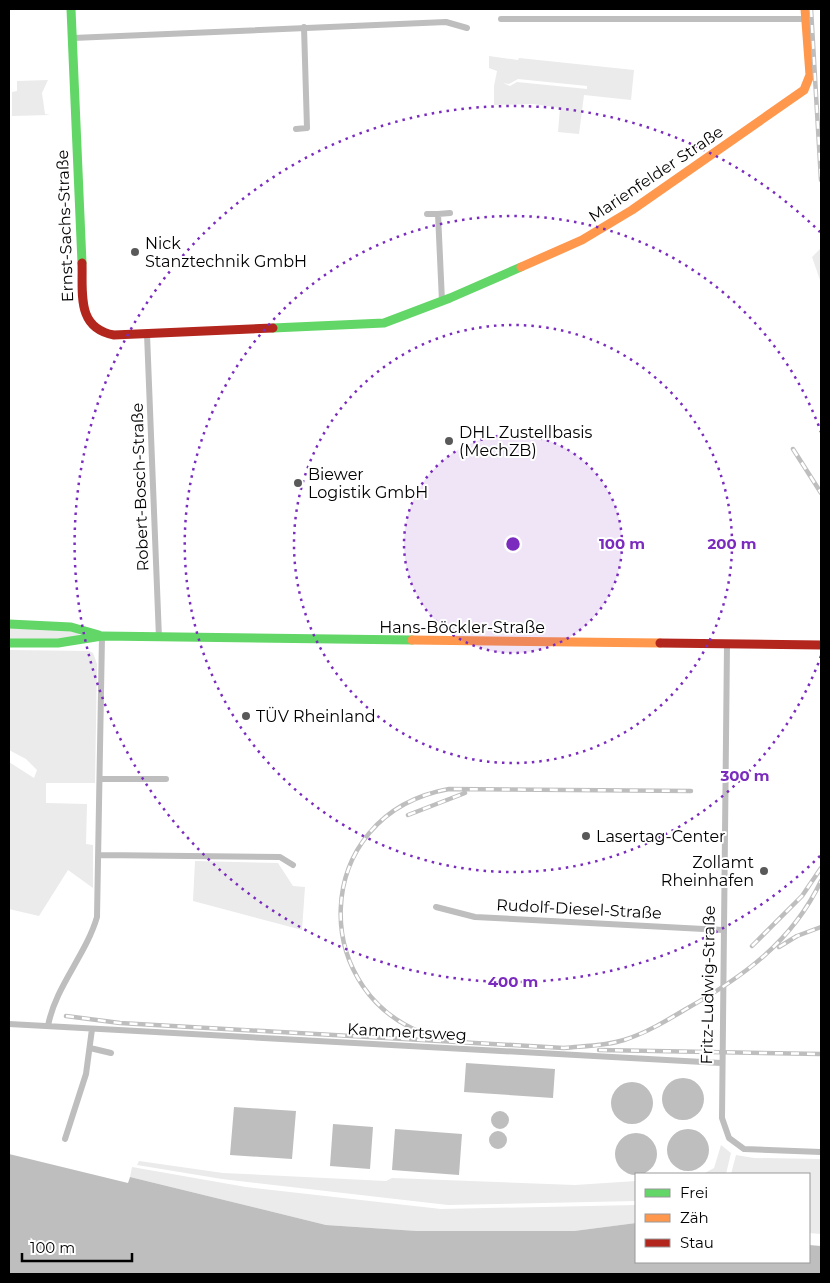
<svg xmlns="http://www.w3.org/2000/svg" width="830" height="1283" font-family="Montserrat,sans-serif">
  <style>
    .green { fill: #ebebeb; fill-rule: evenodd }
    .water { fill: #bebebe }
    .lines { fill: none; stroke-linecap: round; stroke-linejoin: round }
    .street { stroke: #bebebe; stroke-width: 6 }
    .fast { stroke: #63d668; stroke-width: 9 }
    .slow { stroke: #ff974d; stroke-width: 9 }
    .jam { stroke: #b3261e; stroke-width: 9 }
    .rail-casing { stroke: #bebebe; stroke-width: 4.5 }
    .rail { stroke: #fff; stroke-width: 2.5; stroke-dasharray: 8; stroke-linecap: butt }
    .ring { fill: none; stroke: #7b2cbf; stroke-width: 2.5; stroke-dasharray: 2.5 5 }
    .poi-dot { fill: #595959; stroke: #fff; stroke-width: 2 }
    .labels { text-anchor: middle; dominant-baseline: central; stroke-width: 4; stroke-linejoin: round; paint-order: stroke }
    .street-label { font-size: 16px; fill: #000; stroke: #fff }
    .poi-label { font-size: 16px; fill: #000; stroke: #fff; text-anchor: start }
    .centre { fill: #7b2cbf; stroke: #fff; stroke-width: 2.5 }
    .ring-label { font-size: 15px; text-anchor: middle; font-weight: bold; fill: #7b2cbf; stroke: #fff; stroke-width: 4; stroke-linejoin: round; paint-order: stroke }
  </style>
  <rect width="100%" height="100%" fill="#fff"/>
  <!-- green -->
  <path class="green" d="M489,56l29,4 1,-2 115,12 -3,30 -47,-5 -5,39 -21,-2 2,-24 -27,-4 -39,1v-19l3,-15 -8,-3zM518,79l69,7v3l-70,-7 -7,4 -7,-3 6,1z
    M48,80l-6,13 3,21 5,1 -38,1v-24l5,-1v-10z
    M821,248v35l-9,-26z
    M9,627l57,2 14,5 -8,5h-63z
    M9,650l80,1 4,2 4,11 -2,119h-49v20l41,1 -1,40 7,1v43l-25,-18 -29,46 -30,-7v-147l25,16 3,-8 -11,-11 -17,-9z
    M195,861l83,2 15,23 12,1 -3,43 -109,-29z
    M721,1145l10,8 -5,21h-23l11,-6z
    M736,1155l18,3 67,1v75l-12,-1v-59h-78z
    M139,1161l84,12 163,8 6,-3 183,7 61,-4v20l-188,4 -226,-26 -85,-14z
    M132,1167l114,20 195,22 195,-4v18l-62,8h-157l-91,-6 -196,-48z"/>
  <!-- water -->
  <path class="water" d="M466,1063l89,6 -2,29 -89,-6z
    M662 1099a21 21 0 1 1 42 0a21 21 0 1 1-42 0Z
    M611 1103a21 21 0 1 1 42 0a21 21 0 1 1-42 0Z
    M234,1107l62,4 -4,48 -62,-4z
    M491 1120a9 9 0 1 1 18 0a9 9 0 1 1-18 0Z
    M333,1124l40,3 -3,42 -40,-3z
    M667 1150a21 21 0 1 1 42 0a21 21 0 1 1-42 0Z
    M395,1129l67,5 -3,41 -67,-5z
    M489 1140a9 9 0 1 1 18 0a9 9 0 1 1-18 0Z
    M615 1154a21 21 0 1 1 42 0a21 21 0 1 1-42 0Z
    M9,1154l119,29 2,-6 196,48 91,6h157l62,-8v39h173v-17l12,1v28h-812z"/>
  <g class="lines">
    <!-- street -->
    <path class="street" d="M501,19h305
      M73,38l373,-16 21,6
      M296,129l11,-1 -3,-101
      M427,214h11
      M442,301l-4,-87 12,-1
      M147,334l12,304
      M727,645l-5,473 7,20 15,11 77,3
      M100,779h66
      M100,855l180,2 13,8
      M436,907l39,10 248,13
      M9,1024l712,39
      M48,1026c7,-39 38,-71 49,-109l5,-281
      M90,1048l21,5
      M65,1139l21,-65 6,-45"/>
    <!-- fast -->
    <path class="fast" d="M71,9l11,254
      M273,328l111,-5 66,-25 71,-31
      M9,624l62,3 28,8
      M9,643h49l44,-7 310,4"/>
    <!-- slow -->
    <path class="slow" d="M521,267l61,-27 50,-30 172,-120 6,-15 -5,-66
      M412,640l248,3"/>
    <!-- jam -->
    <path class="jam" d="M82,263c1,30 -6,65 32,72l159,-7
      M660,643l161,2"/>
    <!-- rail casing -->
    <g class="rail-casing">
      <path id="rail" d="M811,9l10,171
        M793,449l28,44
        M408,815l57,-22
        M752,946l50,-50 19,-28
        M779,947l18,-11 24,-9
        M66,1016l54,7 444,25c21,-2 41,-2 60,-8 22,-7 42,-19 62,-31 57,-32 106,-67 135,-128
        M435,1037c-129,-37 -127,-223 14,-248l242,2
        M599,1050l222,4"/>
    </g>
    <!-- rail -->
    <use href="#rail" class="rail"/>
  </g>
  <!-- distance rings -->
  <circle cx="513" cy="544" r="109" fill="#7b2cbf" fill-opacity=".12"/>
  <g class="ring">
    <circle cx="513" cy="544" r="109"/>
    <circle cx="513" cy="544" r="219"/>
    <path d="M821 656A328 328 0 1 1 821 432"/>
    <path d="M820 856A438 438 0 1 1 820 232"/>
  </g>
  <!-- markers -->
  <g class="poi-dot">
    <circle cx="135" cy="252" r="5"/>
    <circle cx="449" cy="441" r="5"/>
    <circle cx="298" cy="483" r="5"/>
    <circle cx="246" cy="716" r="5"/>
    <circle cx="586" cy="836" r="5"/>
    <circle cx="764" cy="871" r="5"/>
  </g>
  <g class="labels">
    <!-- street labels -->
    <g class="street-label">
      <text transform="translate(656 174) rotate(-34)">Marienfelder Straße</text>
      <text transform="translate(65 226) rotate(-92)">Ernst-Sachs-Straße</text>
      <text transform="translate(140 487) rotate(-92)">Robert-Bosch-Straße</text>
      <text x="462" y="627">Hans-Böckler-Straße</text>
      <text transform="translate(579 909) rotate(3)">Rudolf-Diesel-Straße</text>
      <text transform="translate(708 985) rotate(-89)">Fritz-Ludwig-Straße</text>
      <text transform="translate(407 1032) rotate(3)">Kammertsweg</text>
    </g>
    <!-- poi labels -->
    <g class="poi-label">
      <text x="145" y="243">Nick<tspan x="145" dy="18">Stanztechnik GmbH</tspan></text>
      <text x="459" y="432">DHL Zustellbasis<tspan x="459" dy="18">(MechZB)</tspan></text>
      <text x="308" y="474">Biewer<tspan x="308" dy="18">Logistik GmbH</tspan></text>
      <text x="256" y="716">TÜV Rheinland</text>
      <text x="596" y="836">Lasertag-Center</text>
      <text x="754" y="862" text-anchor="end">Zollamt<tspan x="754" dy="18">Rheinhafen</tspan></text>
    </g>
  </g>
  <circle cx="513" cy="544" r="8" class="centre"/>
  <g class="ring-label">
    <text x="622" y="549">100 m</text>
    <text x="732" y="549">200 m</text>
    <text x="745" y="781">300 m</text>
    <text x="513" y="987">400 m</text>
  </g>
  <!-- border -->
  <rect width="830" height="1283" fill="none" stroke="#000000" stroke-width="20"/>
  <!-- legend -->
  <rect x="635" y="1173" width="175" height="90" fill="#ffffff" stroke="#999999"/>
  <rect x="645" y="1189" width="25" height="8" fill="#63d668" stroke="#999999"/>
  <text x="680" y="1198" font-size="15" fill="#000000">Frei</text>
  <rect x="645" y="1214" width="25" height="8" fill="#ff974d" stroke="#999999"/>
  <text x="680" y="1223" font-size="15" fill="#000000">Zäh</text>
  <rect x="645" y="1239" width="25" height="8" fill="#b3261e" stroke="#999999"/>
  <text x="680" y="1248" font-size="15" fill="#000000">Stau</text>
  <!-- scale -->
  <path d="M22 1253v8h110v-8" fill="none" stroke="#000000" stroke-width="2.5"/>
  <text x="30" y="1253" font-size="15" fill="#000000" stroke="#ffffff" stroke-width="4" paint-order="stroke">100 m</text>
</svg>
